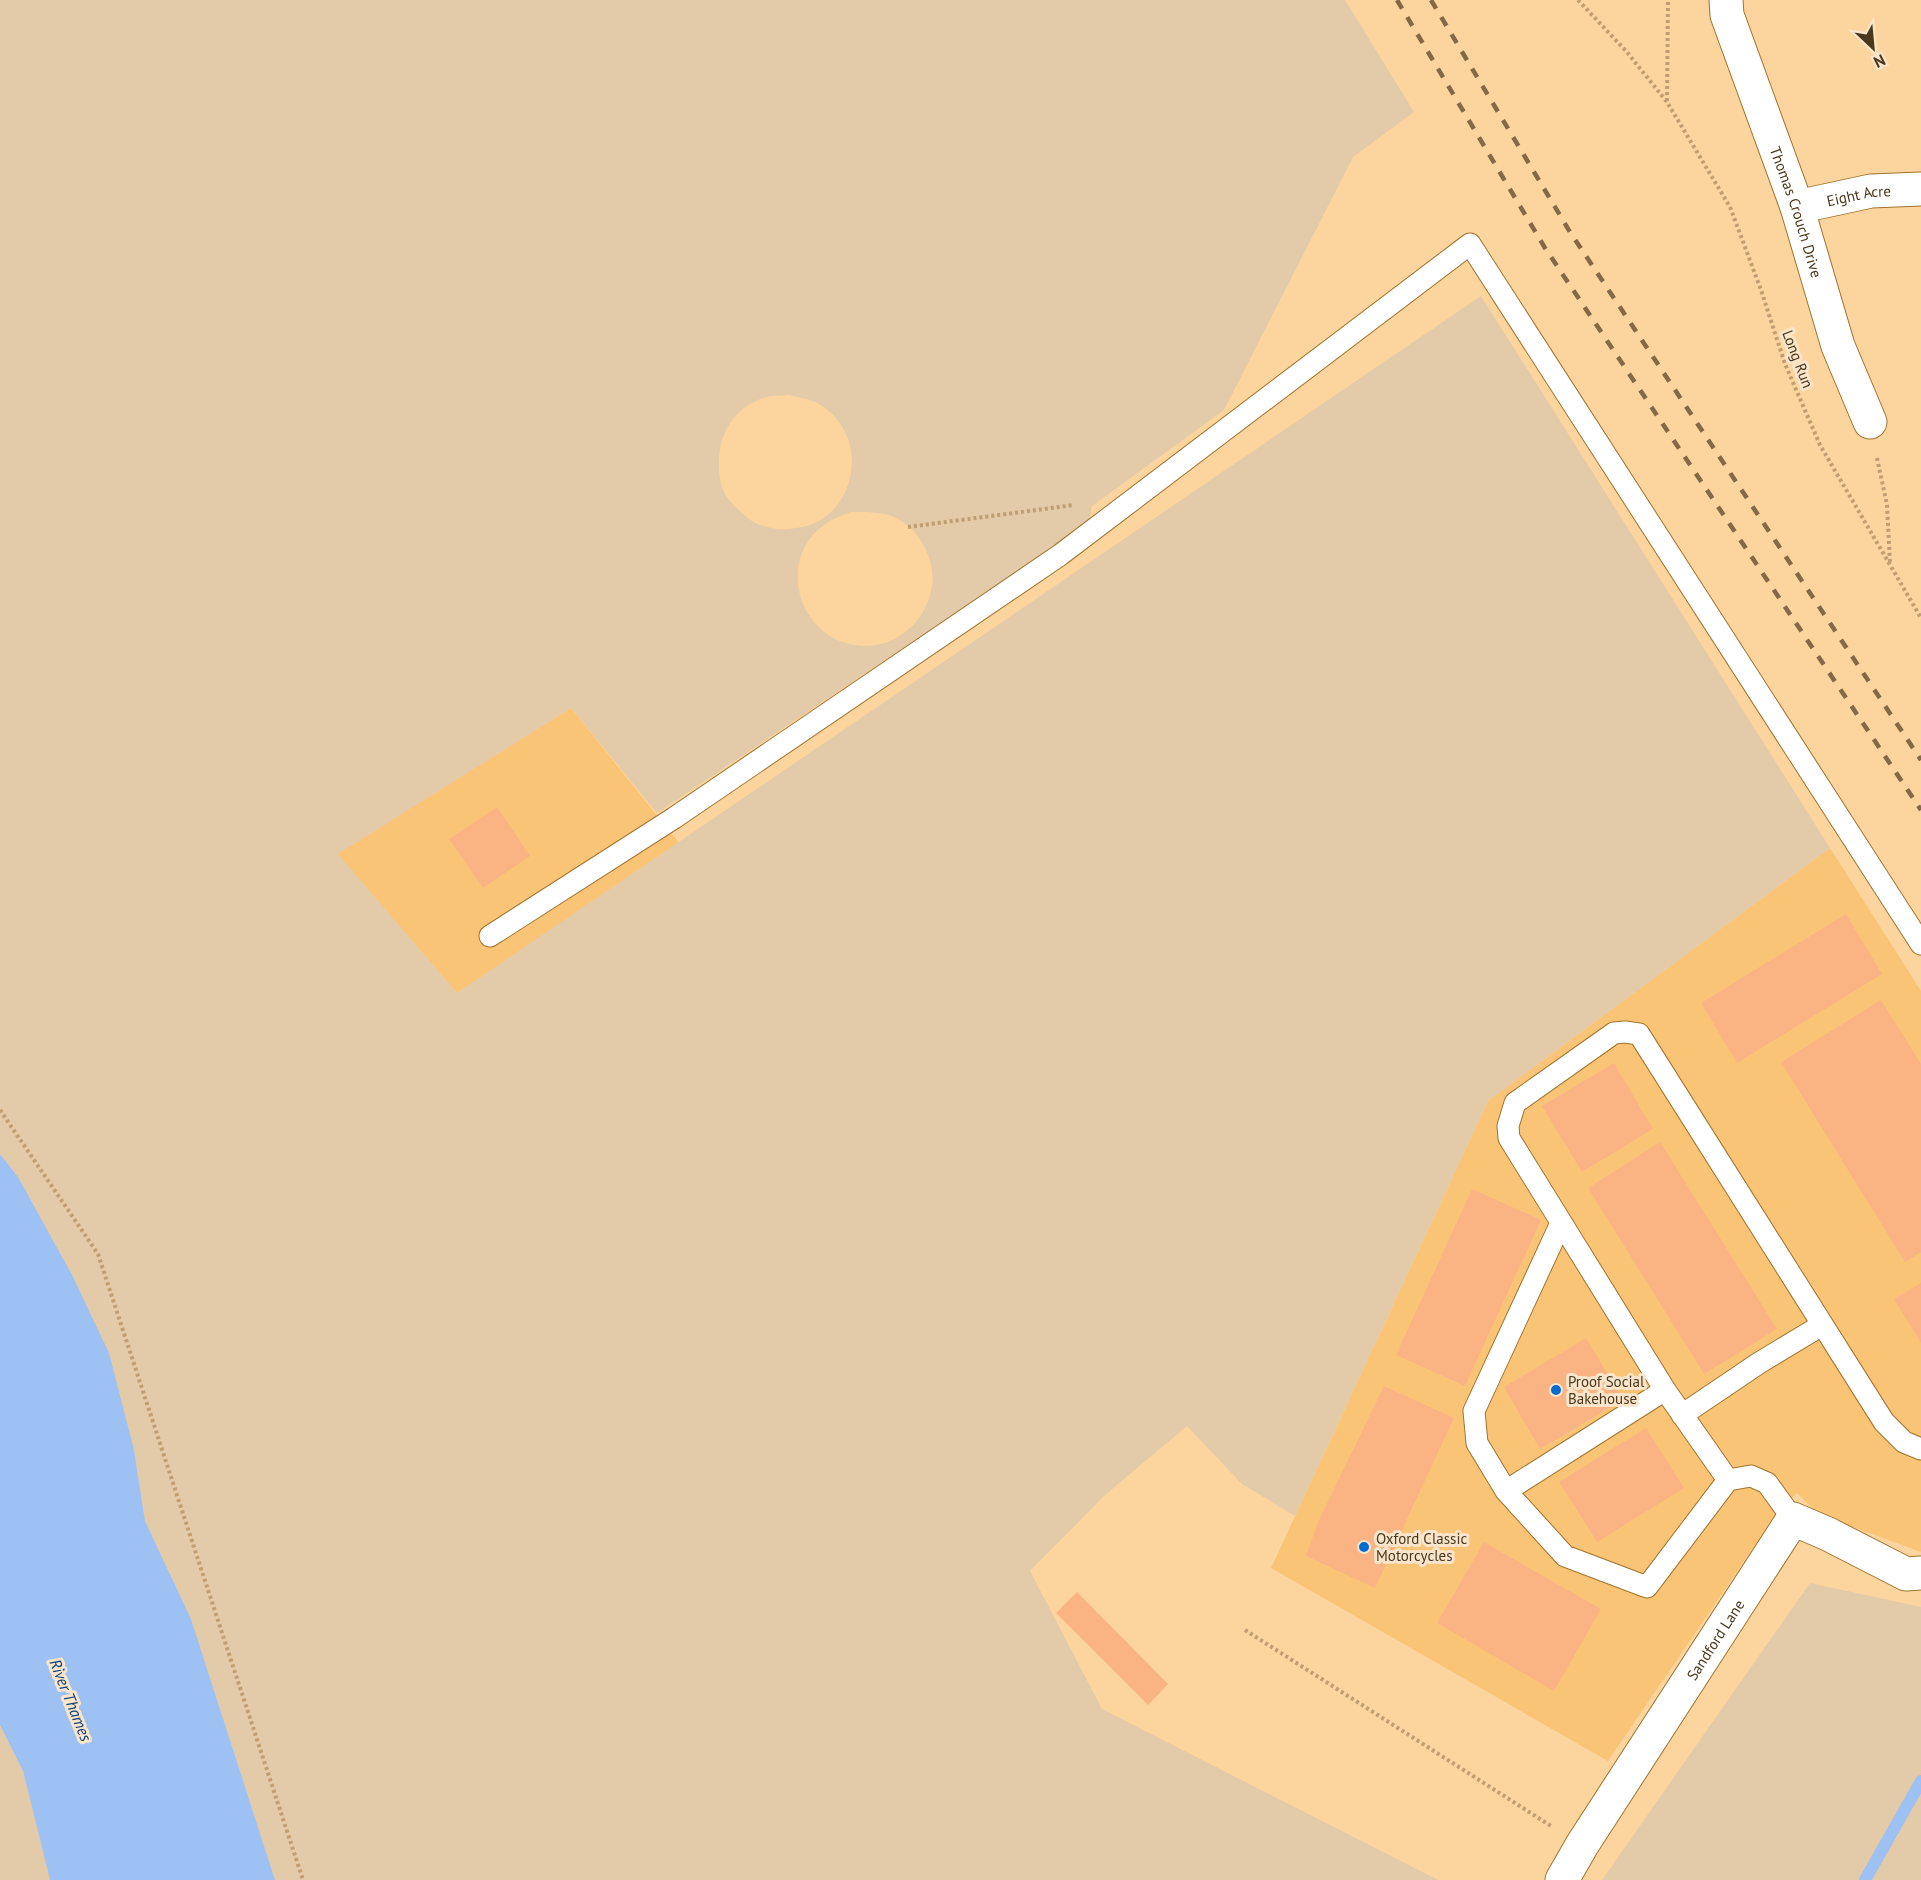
<svg xmlns="http://www.w3.org/2000/svg" width="1921" height="1880" font-family="'PT Sans',sans-serif">
  <style>
    .built { fill: #fac477 }
    .green { fill: #e3caa8; fill-rule: evenodd }
    .water { fill: #9cc1f2 }
    .lines { fill: none; stroke-linecap: round; stroke-linejoin: round }
    .stream { stroke: #9cc1f2; stroke-width: 12 }
    .building { fill: #fab484 }
    .service-casing { stroke: #9f732c; stroke-width: 23 }
    .minor-casing { stroke: #9f732c; stroke-width: 35 }
    .path { stroke: #c09e71; stroke-width: 4; stroke-dasharray: 3 3; stroke-linecap: butt }
    .service { stroke: #fff; stroke-width: 21 }
    .minor { stroke: #fff; stroke-width: 33 }
    .rail { stroke: #846945; stroke-width: 4.5; stroke-dasharray: 10 10; stroke-linecap: butt }
    .poi-dot { fill: #006bd3; stroke: #f9e5cb; stroke-width: 2 }
    .labels { text-anchor: middle; dominant-baseline: central; stroke-width: 6; stroke-linejoin: round; paint-order: stroke }
    .street-label { font-size: 15px; fill: #4b371b; stroke: #f9e5cb }
    .poi-label { font-size: 15px; fill: #4b371b; stroke: #f9e5cb; text-anchor: start }
    .water-label { font-size: 16px; font-style: italic; fill: #0e407a; stroke: #f9e5cb }
  </style>
  <rect width="100%" height="100%" fill="#fcd49e"/>
  <!-- built -->
  <path class="built" d="M571,708l108,135 -222,150 -120,-139z
    M1830,848l91,143v561l-103,-38 -21,-21 -20,20 -169,248 -337,-193 217,-467z"/>
  <!-- green -->
  <path class="green" d="M0,0h1345l69,112 -61,45 -129,253 -132,96 -3,17 -432,290 -86,-105 -233,146 119,139 1024,-697 349,552 -342,253 -193,415 -53,-32 -55,-58 -82,69 -75,76 72,138 336,171h-1163l-84,-261 -46,-98 -11,-71 -116,-273 -18,-23zM789,395c15,3 30,6 41,17 34,30 27,87 -11,109 -11,6 -24,8 -36,8 -11,0 -25,-3 -34,-10 -11,-9 -24,-20 -28,-35 -8,-37 5,-75 45,-87 7,-2 16,-1 23,-2zM851,512c15,0 31,-1 45,6 25,12 42,46 35,73 -4,19 -14,33 -30,44 -11,8 -25,11 -38,11 -66,-3 -91,-91 -33,-125 6,-4 14,-6 21,-9z
    M1810,1583l111,24v273h-319z
    M0,1725l23,46 27,109h-50z"/>
  <!-- water -->
  <path class="water" d="M0,1154l18,23 54,98 37,78 25,97 11,71 46,98 84,261h-225l-27,-109 -23,-46z"/>
  <g class="lines">
    <!-- stream -->
    <path class="stream" d="M1865,1880l56,-99"/>
  </g>
  <!-- building -->
  <path class="building" d="M497,807l33,49 -47,32 -34,-49z
    M1846,914l36,60 -145,89 -36,-60z
    M1881,1000l40,64v188l-16,10 -124,-200z
    M1614,1063l39,66 -71,43 -40,-66z
    M1660,1142l117,187 -73,45 -116,-186z
    M1472,1189l69,31 -76,166 -69,-31z
    M1921,1283v60l-27,-44z
    M1586,1338l37,62 -83,49 -36,-62z
    M1384,1386l70,32 -79,170 -69,-32 12,-34z
    M1646,1428l38,60 -87,54 -38,-60z
    M1484,1542l117,67 -47,82 -117,-68z
    M1077,1592l91,92 -20,21 -92,-92z"/>
  <g class="lines">
    <!-- service casing -->
    <g class="service-casing">
      <path id="service" d="M490,936l184,-118 386,-263 410,-311 451,700
        M1561,1223l-87,188 3,32 29,48 59,65 82,31 81,-107
        M1682,1415l77,-52 63,-38
        M1506,1491l159,-101
        M1793,1519l-26,-36 -16,-7 -23,4 -63,-90 -156,-252 -1,-12 7,-23 99,-70 11,-1 14,2 245,388 20,20 17,7"/>
    </g>
    <!-- minor casing -->
    <g class="minor-casing">
      <g id="minor">
        <path id="s1" d="M1726,0l1,15 70,192 41,139 32,76"/>
        <path id="s2" d="M1797,207l74,-16 50,-2"/>
        <path id="s3" d="M1562,1880l20,-35 211,-326 35,15 78,40 15,-1"/>
      </g>
    </g>
    <!-- path -->
    <path class="path" d="M1578,0l48,51 41,51 63,105 31,83 24,74 35,81 101,173
      M1667,101l1,-101
      M1877,458l10,47 3,58
      M908,527l166,-22
      M0,1110l98,144 205,626
      M1245,1630l306,196"/>
    <!-- service -->
    <use href="#service" class="service"/>
    <!-- minor -->
    <use href="#minor" class="minor"/>
    <!-- rail -->
    <path class="rail" d="M1397,0l148,248 376,562
      M1431,0l139,232 351,528"/>
  </g>
  <!-- markers -->
  <g class="poi-dot">
    <circle cx="1556" cy="1390" r="6"/>
    <circle cx="1364" cy="1547" r="6"/>
  </g>
  <g class="labels">
    <!-- street labels -->
    <g class="street-label">
      <text stroke="none"><textPath href="#s2" startOffset="63">Eight Acre</textPath></text>
      <text stroke="none"><textPath href="#s1" startOffset="224">Thomas Crouch Drive</textPath></text>
      <text transform="translate(1798 359) rotate(69)">Long Run</text>
      <text stroke="none"><textPath href="#s3" startOffset="285">Sandford Lane</textPath></text>
    </g>
    <!-- poi labels -->
    <g class="poi-label">
      <text x="1568" y="1381">Proof Social<tspan x="1568" dy="17">Bakehouse</tspan></text>
      <text x="1376" y="1538">Oxford Classic<tspan x="1376" dy="17">Motorcycles</tspan></text>
    </g>
    <!-- water labels -->
    <g class="water-label">
      <text transform="translate(71 1700) rotate(68)">River Thames</text>
    </g>
  </g>
  <!-- north arrow -->
  <g transform="translate(1873 48) rotate(154)" stroke="#f9e5cb" stroke-width="4.5" paint-order="stroke">
  <path d="M0-4.5L10 22L0 15L-10 22Z" fill="#4b371b"/>
  <text y="-9" font-size="16" font-weight="bold" text-anchor="middle" fill="#4b371b">N</text>
  </g>
</svg>
